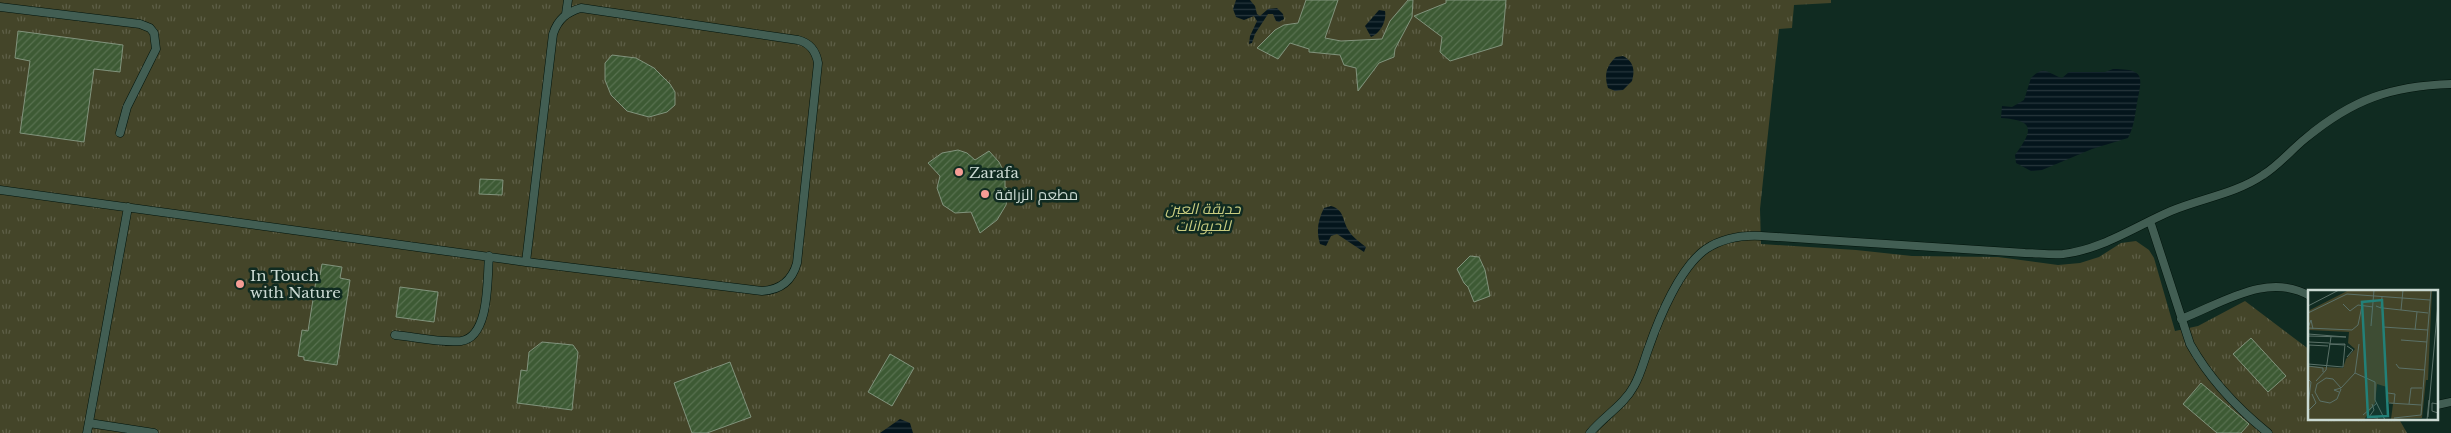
<svg xmlns="http://www.w3.org/2000/svg" width="2451" height="433" font-family="'Libre Baskerville',Cairo,serif">
  <style>
    .park { fill: url(#park-tufts) }
    .water { fill: url(#water-rules) }
    .building { fill: url(#building-hatch); stroke: #81937c }
    .lines { fill: none; stroke-linecap: round; stroke-linejoin: round }
    .service-casing { stroke: #00130b; stroke-width: 9 }
    .service { stroke: #425e53; stroke-width: 8 }
    .poi-dot { fill: #f59c95; stroke: #102b21; stroke-width: 2 }
    .labels { text-anchor: middle; dominant-baseline: central; stroke-width: 5; stroke-linejoin: round; paint-order: stroke }
    .poi-label { font-size: 15px; fill: #cbdad3; stroke: #102b21; text-anchor: start }
    .park-label { font-size: 15px; font-style: italic; fill: #cacd80; stroke: #102b21 }
    .inset-road { fill: none; stroke: #5b7168; stroke-width: 1 }
    .view { fill: #228078; fill-opacity: 0.15; stroke: #228078; stroke-width: 2.5 }
    .inset-edge { fill: none; stroke: #cbdad3; stroke-width: 2.5 }
  </style>
  <defs>
    <pattern id="park-tufts" width="24" height="20" patternUnits="userSpaceOnUse" patternTransform="scale(1.25)"><rect width="24" height="20" fill="#444529"/><path d="M3 7l-1-3M5 7V3M7 7l1-3M15 17l-1-3M17 17v-4M19 17l1-3" fill="none" stroke="#5e5f47"/></pattern>
    <pattern id="water-rules" width="6" height="5" patternUnits="userSpaceOnUse" patternTransform="scale(1.25)"><rect width="6" height="5" fill="#04151c"/><path d="M0 2.5h6" fill="none" stroke="#27363c"/></pattern>
    <pattern id="building-hatch" width="6" height="6" patternUnits="userSpaceOnUse" patternTransform="scale(1.25)"><rect width="6" height="6" fill="#3d5a34"/><path d="M-1 1l2-2M0 6l6-6M5 7l2-2" fill="none" stroke="#587150"/></pattern>
  </defs>
  <rect width="100%" height="100%" fill="#102b21"/>
  <!-- park -->
  <path class="park" d="M0,0h1831v3l-37,2 -2,23 -13,1 -19,180 1,35 95,6 56,6 86,1 60,8 22,-2 19,-6 22,-14 15,-2 13,9 5,8 21,73 23,-5 47,-25 65,49v69h89l8,14h-2407z"/>
  <!-- water -->
  <path class="water" d="M1236,0h14l5,6 2,8 3,2 8,-7 9,-1 6,6 1,5 -5,3 -3,-1 -3,-7h-5l-13,20 -3,9 -3,1 1,-8 7,-15 -3,-5 -10,4 -8,-3 -3,-8z
    M1379,10l6,1c2,10 -5,23 -14,26l-6,-11z
    M1623,56c11,6 12,14 9,25l-9,9 -8,1 -7,-3c-4,-13 -2,-22 8,-31z
    M2113,69c33,0 29,8 24,34 -2,12 -3,24 -9,35l-36,11 -50,21 -11,1 -15,-8 -1,-8c16,-22 23,-35 -14,-37l1,-12 10,1 12,-7 7,-22c14,-14 17,-4 31,0l7,-6h36z
    M1331,206c14,4 11,15 18,25 4,7 11,11 17,16l-2,5 -27,-18 -6,2 -5,10 -6,-2c-4,-13 -2,-24 4,-36z
    M900,419l10,4 3,10h-33z"/>
  <!-- building -->
  <path class="building" d="M1306,0h32l-13,38 16,3 41,-2 8,-18 18,-21h5l-1,17 -17,32 -1,8 -15,6 -21,28 -2,-23 -12,-3 -4,-10 -31,-3v-3l-19,-6 -12,16 -21,-11 18,-18 9,-5 14,-2z
    M1446,0h60l-4,45 -52,16 -10,-9 2,-15 -28,-21 32,-13z
    M18,31l105,14 -3,27 -26,-3 -10,73 -64,-9 10,-72 -15,-3z
    M612,55l24,3 18,10 16,16 5,8v13l-8,7 -18,5 -22,-6 -16,-16 -6,-15v-17z
    M958,150l9,3 8,7 14,-9 10,11 6,12v13l2,1 1,6 -2,11 -9,15 -17,13 -9,-21 -16,1 -12,-8 -6,-17 3,-12 -12,-13 14,-10z
    M480,179l23,1 -1,15 -23,-1z
    M1470,256l9,1 6,13 5,26 -16,6 -6,-15 -4,-4 -7,-14z
    M322,264l20,3 -2,11 10,2 -13,85 -33,-5v-3l-6,-1 4,-26 6,1 9,-57 3,1z
    M400,287l38,5 -4,30 -38,-5z
    M2251,338l35,38 -18,16 -35,-38z
    M542,342l31,3 5,7 -6,58 -55,-7 4,-33 6,1 2,-19z
    M890,354l24,14 -22,38 -24,-14z
    M730,362l21,55 -44,16h-15l-18,-50z
    M2201,383l48,41 -8,9h-24l-34,-29z"/>
  <g class="lines">
    <!-- service casing -->
    <g class="service-casing">
      <path id="service" d="M0,7l140,17 10,4 4,5 2,16 -29,58 -7,26
        M581,8l217,32c12,3 18,11 20,23l-21,200c-5,18 -17,27 -35,28l-236,-29 27,-228c5,-15 14,-22 28,-26z
        M566,14l2,-14
        M0,190l526,72
        M2150,221l40,123c19,34 47,64 78,89
        M2181,319c40,-15 86,-48 129,-23
        M395,335c21,2 45,8 66,6 29,-4 26,-62 28,-85
        M2437,405l14,-3
        M89,423l65,10
        M87,433l41,-226
        M1590,433c14,-17 34,-28 44,-47 7,-12 10,-26 15,-39 10,-29 31,-80 57,-98 17,-11 35,-14 55,-13l264,17c12,0 25,2 38,1 38,-4 73,-28 108,-43 31,-13 64,-17 92,-36 16,-10 28,-25 43,-37 47,-39 85,-52 145,-54"/>
    </g>
    <!-- service -->
    <use href="#service" class="service"/>
  </g>
  <!-- markers -->
  <g class="poi-dot">
    <circle cx="959" cy="172" r="5"/>
    <circle cx="985" cy="194" r="5"/>
    <circle cx="240" cy="284" r="5"/>
  </g>
  <g class="labels">
    <!-- poi labels -->
    <g class="poi-label">
      <text x="969" y="172">Zarafa</text>
      <text x="995" y="194">مطعم الزرافة</text>
      <text x="250" y="275">In Touch<tspan x="250" dy="17">with Nature</tspan></text>
    </g>
    <!-- park labels -->
    <g class="park-label">
      <text x="1203" y="208">حديقة العين<tspan x="1203" dy="17">للحيوانات</tspan></text>
    </g>
  </g>
  <!-- overview -->
  <g transform="translate(2308 290)">
    <rect width="130" height="130" fill="#102b21"/>
    <path d="M41,0h83l-4,90h-2l-4,38 -31,1 2,-15 -5,-2 -1,-15 -10,-3 -2,19 -11,17h-56v-54l35,2 3,-9 9,-10 -7,-6 1,-11 -41,-2v-19z" fill="#444529"/>
    <path class="inset-road" d="M35,14l7,7 8,-6 15,2M0,16l31,-16M68,16l5,2 1,-11M75,18l45,5M93,20l2,-20M0,23l39,-19 83,6M63,36l3,-36M75,37l45,3M0,38l44,2 6,-5 4,-19M0,38l3,-8 2,9M107,40l2,-18M0,44l38,3 -38,-1M93,50l26,2M1,52l20,1M21,54h1l14,1 1,-1h-15M1,55l-1,19 35,3 2,-23M1,55l19,1M39,56l6,4 -6,7M88,74l3,4 26,2M0,76l15,2v4M47,83l20,9v18l10,20M0,89l3,3 -3,23M8,91l10,-11 5,-33M33,99l-4,10 -7,4 -10,-2 -5,-9 2,-8 9,-6 7,1 8,9M31,102l-5,-2 7,-2 14,-15 4,-29M80,103l7,1 -1,9M81,113l32,2M64,114l2,6 -5,7 9,1M101,114l2,-16h11M130,114l-6,-1v8l6,2M0,121l8,-8 -4,-9M55,125l14,-12M120,127l10,-114M86,128l27,-3 10,-125M119,130l2,-20"/>
    <path class="view" d="M74,10l6,116 -20,1 -6,-115z"/>
    <rect width="130" height="130" class="inset-edge"/>
  </g>
</svg>
